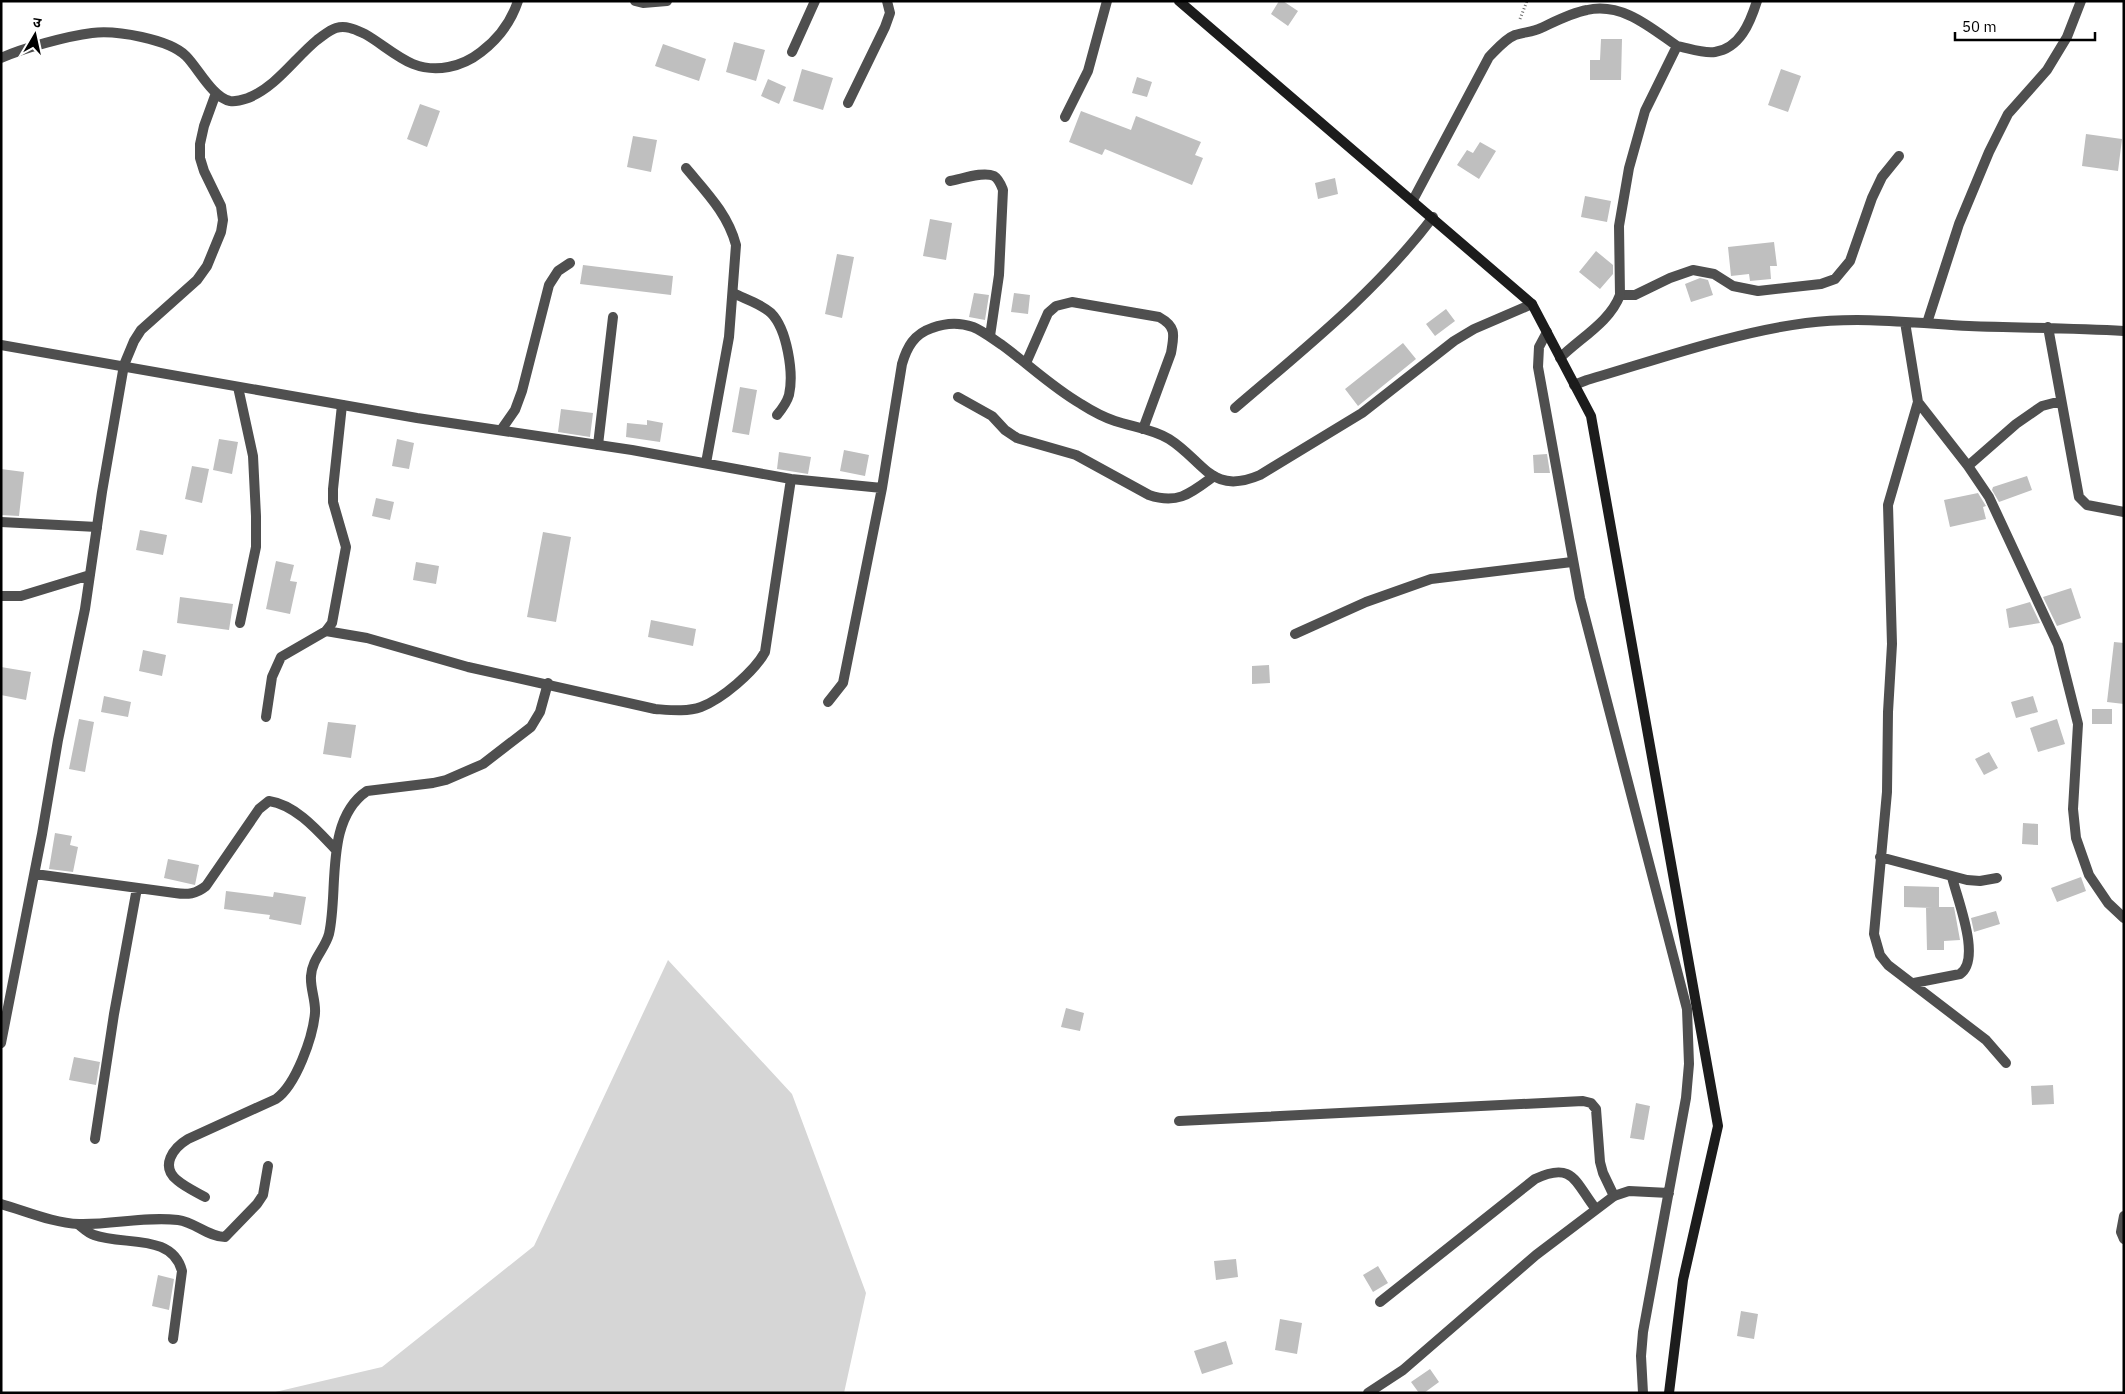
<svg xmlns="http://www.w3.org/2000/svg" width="2125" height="1394" font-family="'IBM Plex Sans','Noto Sans Devanagari',sans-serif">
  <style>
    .green { fill: #d6d6d6 }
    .building { fill: #bfbfbf }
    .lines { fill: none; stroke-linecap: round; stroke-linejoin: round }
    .path { stroke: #717171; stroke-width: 3; stroke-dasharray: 1 2.5; stroke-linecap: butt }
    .lane { stroke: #4f4f4f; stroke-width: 10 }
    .street { stroke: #4f4f4f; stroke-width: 10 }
    .secondary { stroke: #1c1c1c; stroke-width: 10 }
  </style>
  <rect width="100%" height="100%" fill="#fff"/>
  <!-- green -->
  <path class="green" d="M668,960l124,134 74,199 -22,100h-573l111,-26 152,-121z"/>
  <!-- building -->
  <path class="building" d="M1279,1h4l15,10 -10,15 -17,-12z
    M1601,39h21l-1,41h-31v-20h10z
    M734,42l31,8 -9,31 -30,-9z
    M663,44l43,15 -7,22 -44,-15z
    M802,69l31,9 -10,32 -30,-9z
    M1781,69l20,7 -13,36 -20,-7z
    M1137,77l15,5 -5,15 -15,-4z
    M768,79l18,8 -7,17 -18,-8z
    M420,104l20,7 -13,36 -20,-8z
    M1081,111l50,19 5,-14 65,26 -6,13 8,3 -11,27 -87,-36 -3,6 -33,-13z
    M2086,134l36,5 -4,32 -36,-5z
    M633,136l24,4 -6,32 -24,-5z
    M1480,142l16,9 -17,28 -22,-14 10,-15 6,3z
    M1335,178l3,16 -20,5 -3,-16z
    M1585,196l26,5 -4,21 -26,-5z
    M930,219l22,4 -6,37 -23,-4z
    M1774,242l3,24h-7l1,13 -21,2 -1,-7 -18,2 -3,-29z
    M1596,251l17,14v9l-13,15 -21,-17z
    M837,254l17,3 -12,61 -17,-4z
    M583,265l90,11 -2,19 -91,-11z
    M1700,278l8,2 5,15 -22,7 -6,-18z
    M974,293l15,2 -4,25 -16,-3z
    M1014,293l16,2 -2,19 -17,-2z
    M1446,309l9,12 -20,15 -9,-12z
    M1403,343l13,16 -58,47 -13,-17z
    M740,387l17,3 -8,45 -17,-3z
    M561,409l32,4 -3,24 -32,-5z
    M647,420l16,3 -3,19 -34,-5 1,-14 20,2z
    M219,439l19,3 -6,32 -19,-4z
    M397,439l17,4 -5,26 -17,-3z
    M844,450l25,5 -4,21 -25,-5z
    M779,452l32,5 -3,17 -31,-5z
    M1547,454l3,19h-16l-1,-18z
    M192,466l17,3 -7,34 -17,-4z
    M1,469l23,3 -5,44 -18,-1z
    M2027,476l5,14 -33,12 -7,-12 1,-3z
    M1978,493l8,13 -3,1 3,12 -36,8 -6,-27z
    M376,498l18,4 -4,18 -18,-4z
    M140,530l27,5 -4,20 -27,-5z
    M543,532l28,5 -15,85 -29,-5z
    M276,561l18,4 -4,16 7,1 -7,32 -24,-5z
    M416,562l23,4 -3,18 -23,-4z
    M2071,588l10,30 -24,8 -14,-29z
    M180,597l53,7 -4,26 -52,-7z
    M2030,602l10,21 -31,5 -3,-19z
    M651,620l45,9 -3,17 -45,-9z
    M2114,642l10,1v61l-17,-2z
    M143,650l23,5 -4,21 -23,-5z
    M1269,665l1,18 -18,1v-18z
    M1,667l30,5 -5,28 -25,-5z
    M104,696l27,6 -3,15 -27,-5z
    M2033,696l5,16 -22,6 -5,-16z
    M2092,709h20v15h-20z
    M79,719l15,3 -9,50 -16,-3z
    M2057,719l8,25 -27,8 -8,-24z
    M328,722l28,3 -5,33 -28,-4z
    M1989,752l9,16 -14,7 -9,-16z
    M2023,823l15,1v21l-16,-1z
    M55,833l17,3 -2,9 8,2 -5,25 -24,-3z
    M168,859l31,6 -4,20 -31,-7z
    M2081,877l5,14 -29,11 -6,-14z
    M1904,886l35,1v20h15l6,33 -16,1v9h-17l-1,-42h6l-28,-1z
    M226,891l47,6 1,-5 32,5 -5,28 -32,-6 1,-4 -46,-6z
    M1996,911l4,13 -26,8 -3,-14z
    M1066,1008l18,5 -4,18 -19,-4z
    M74,1057l26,5 -4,23 -27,-5z
    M2053,1085l1,19 -22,1 -1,-19z
    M1636,1103l14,3 -6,34 -14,-2z
    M1236,1259l2,18 -22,3 -2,-19z
    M1378,1266l10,17 -15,9 -10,-17z
    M158,1275l16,4 -5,31 -17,-4z
    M1741,1311l17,3 -4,25 -17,-3z
    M1280,1319l22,4 -5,31 -22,-4z
    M1226,1341l7,23 -31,10 -8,-23z
    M1430,1369l9,13 -15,11h-5l-8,-11z"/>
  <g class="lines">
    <!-- path -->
    <path class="path" d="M1520,19l7,-18"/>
    <!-- lane -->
    <path class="lane" d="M635,1l8,2 24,-2
      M792,52l23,-51
      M1,58c22,-10 67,-22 91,-25 24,-3 77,6 94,23 12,12 27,42 44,45 7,1 12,-1 18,-3 28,-11 46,-39 69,-58 6,-4 12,-10 19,-12 11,-3 20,2 29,6 16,9 31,23 48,30 23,9 49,3 68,-12 17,-13 30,-30 37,-51
      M848,103l37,-76 5,-14 -3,-12
      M1065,117l23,-46 19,-70
      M950,181c12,-2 33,-10 44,-5 5,3 7,9 9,14l-4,85 -9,61
      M733,293c12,6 27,10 38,20 16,16 23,60 18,82 -2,7 -7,14 -12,20
      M1620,295h15l35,-17 23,-8 21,4 19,12 25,5 63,-7 14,-5 15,-18 22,-63 10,-21 17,-21
      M1927,323l32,-99 30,-72 19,-38 39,-44 20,-33 14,-36
      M1026,363l22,-50 8,-7 16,-4 87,15c18,10 15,18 12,36l-28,76
      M238,387l15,69 3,60v31l-16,76
      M958,397l34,19 13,14 12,8 59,17 73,40c29,10 42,-2 65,-19
      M1235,408c70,-60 142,-117 198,-191
      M501,430l14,-20 7,-19 27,-106 9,-14 12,-8
      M598,445l15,-128
      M1,596h20l69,-21
      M1295,634l71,-32 65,-23 141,-17
      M266,717l6,-40 9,-20 45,-26 6,-8 14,-76 -13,-45v-13l9,-84
      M35,874l140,19c13,2 21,1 31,-7l53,-77 10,-8c27,4 49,30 67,49
      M1,1043l41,-209 16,-94 27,-131 17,-117 22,-127 10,-24 7,-11 56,-50 10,-14 14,-34 2,-12 -2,-14 -17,-35 -4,-13v-14l4,-18 12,-33
      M1179,1121l404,-20 8,2 5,6 4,53 3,11 11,23
      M95,1139l19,-125 23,-126
      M205,1197c-9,-5 -20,-10 -28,-17 -17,-14 -4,-32 11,-41l88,-40c20,-14 37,-62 39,-86 1,-12 -5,-25 -4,-37 1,-17 14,-27 18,-42 10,-44 -5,-114 38,-143l66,-8 13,-3 37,-16 48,-37 9,-15 8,-29
      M78,1224c5,4 10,9 16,11 30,11 78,-2 88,36l-9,68
      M1380,1302l155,-123c38,-18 40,3 60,29"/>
    <!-- street -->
    <path class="street" d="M686,168c20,24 42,46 50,77l-7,92 -23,126
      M1413,200l76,-143c8,-8 16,-18 26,-22 9,-3 18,-3 26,-7 15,-7 30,-15 46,-18 35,-8 64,18 90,36
      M1905,322l13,80 50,64 21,31 69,148 20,79 -5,85 3,29 13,37 19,28 16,15
      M2048,327l31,170 8,8 37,7
      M1547,332l-8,15 -1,20 42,231 107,411 2,55 -3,34 -43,234 -2,24 2,37
      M1,345l416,73 215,32 159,29 91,9 20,-124c5,-17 12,-30 30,-36 13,-5 27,-6 41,-1 10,4 20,12 29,18 26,19 51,43 79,59 11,7 22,13 34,17 18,6 38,8 54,18 35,22 42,57 91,36l102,-62 92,-72 20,-12 58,-25
      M1560,358c20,-20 50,-36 60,-63l-1,-69 10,-58 16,-57 32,-65c11,2 27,8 38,6 25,-4 35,-29 42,-51
      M1574,385l13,-5c69,-20 148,-48 219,-57 53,-7 110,0 163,3 52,2 103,2 155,5
      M1918,402l-30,103 4,139 -4,68 -1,80 -13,142 6,21 8,10 98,75 20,23
      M1968,466l48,-42 26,-18 19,-5
      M1,522l96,5
      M326,631l41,7 101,29 187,42c15,1 32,3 46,-2 21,-8 53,-35 64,-55l26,-173
      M828,702l15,-19 39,-195
      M1880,857l87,23 13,1 17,-3
      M1914,983l46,-9c22,-15 -3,-75 -8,-97
      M1,1204c25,7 52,19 78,20 33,1 66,-8 99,-4 17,2 30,17 47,17l32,-33 6,-9 5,-29
      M2124,1216l-3,16 3,7
      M1368,1393l35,-23 133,-115 78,-59 15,-5 40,2"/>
    <!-- secondary -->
    <path class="secondary" d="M1179,1l353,303 59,112 127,710 -35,154 -14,113"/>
  </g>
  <!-- border -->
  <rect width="2125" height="1394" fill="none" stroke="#000000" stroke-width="5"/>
  <!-- north arrow -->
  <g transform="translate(35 35) rotate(9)" stroke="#ffffff" stroke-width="4" paint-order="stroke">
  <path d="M0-4L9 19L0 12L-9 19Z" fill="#000000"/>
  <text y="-8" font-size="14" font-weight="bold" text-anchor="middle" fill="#000000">उ</text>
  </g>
  <!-- scale -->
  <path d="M1955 32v8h140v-8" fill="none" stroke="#000000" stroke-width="2.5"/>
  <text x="1962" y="32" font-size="15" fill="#000000" stroke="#ffffff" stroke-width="4" paint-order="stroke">50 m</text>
</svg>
